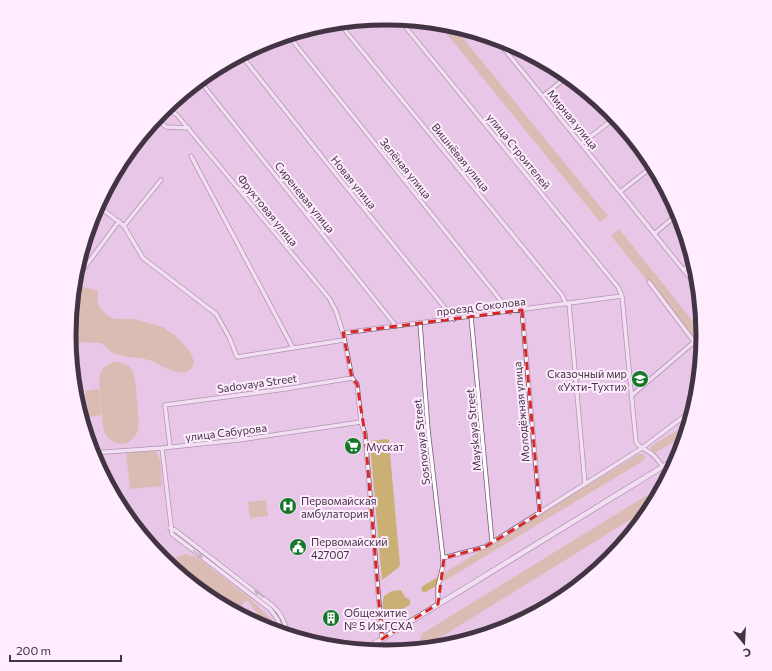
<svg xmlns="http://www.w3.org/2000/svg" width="772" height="671" font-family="Commissioner,sans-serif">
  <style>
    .green { fill: #cbb076 }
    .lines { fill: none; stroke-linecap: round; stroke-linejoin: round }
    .minor-casing { stroke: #735674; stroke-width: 5 }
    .tertiary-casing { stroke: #735674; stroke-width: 6 }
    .minor { stroke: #fff; stroke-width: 3.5 }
    .tertiary { stroke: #fff; stroke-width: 4.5 }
    .oneway { fill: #a09aa0 }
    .marked { fill: none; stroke: #d62828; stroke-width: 3; stroke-dasharray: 8 5; stroke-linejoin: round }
    .labels { text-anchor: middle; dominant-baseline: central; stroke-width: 4; stroke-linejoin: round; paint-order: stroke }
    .street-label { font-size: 11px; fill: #423442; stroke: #ffedff }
    .poi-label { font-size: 11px; fill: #423442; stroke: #ffedff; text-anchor: start }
    .rim { fill: none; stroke: #423442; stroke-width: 5 }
  </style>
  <rect width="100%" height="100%" fill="#e8c6e8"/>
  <!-- green -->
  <path class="green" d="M438,23l15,3 155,190 -8,6z
    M619,229l84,105 -1,14 -91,-112z
    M80,286l18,5v13l4,6 5,5 8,4h19l29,8 15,11 13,15 3,9c-5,23 -34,2 -45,-2 -12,-3 -25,-2 -36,-7 -5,-3 -7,-7 -12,-10l-32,-1v-7l4,-44 2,-4z
    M115,362c8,0 15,3 18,10 3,7 7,51 5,58 -2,7 -8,13 -15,14 -7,0 -15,-4 -18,-11 -3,-6 -7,-51 -5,-58 2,-8 8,-11 15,-13z
    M97,389l2,1 2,25 -12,2 -4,-26z
    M690,423l-4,11 -31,19 -5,-2 1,-5z
    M386,439l3,1v2l11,123 -2,3 -16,12 -12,-136 1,-3z
    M154,450c9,7 7,26 8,36l-32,3 -4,-36z
    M639,454h3l3,2 -2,5 -217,131h-4l-1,-5 2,-1z
    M660,488h3l-9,17 -224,139h-4l-4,-1 -2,-5 3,-5 234,-144z
    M266,500l2,16 -18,2 -2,-16z
    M174,531l101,78 9,15 2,11h-2l-5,-16 -9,-12 -97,-74z
    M185,554l12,3 54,42 22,22 5,12 -13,-4 -4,-10 -13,-18h-4l-2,4v12l-33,-18 -45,-37z
    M599,569l-37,31 -59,30z
    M401,590l4,7 5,3v5l-24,12c-4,-5 -4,-15 -2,-21l8,-5z"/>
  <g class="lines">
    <!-- minor casing -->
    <g class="minor-casing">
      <path id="minor" d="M399,19l219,268 4,9 14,146c3,6 12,8 17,13 7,6 11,14 16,21
        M339,23l223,272 4,9
        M288,35l222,277
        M496,39l203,250
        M505,49l6,-5
        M241,55l98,123 115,141
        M199,80l197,246
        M543,96l25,-20
        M166,108l11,7 152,183 7,13 7,22 9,45 5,6 4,38 4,12 17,205
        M156,118l10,9 23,1
        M581,144l35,-27
        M191,156l102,192
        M620,192l33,-26
        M97,205l27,21 19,32 73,56 13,23 8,20 107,-17
        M124,226l37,-46
        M654,234l25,-21
        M683,270l11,-9
        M74,282l45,-61
        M649,282l53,70
        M569,303l16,181
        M522,310l18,203
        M471,316l21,226
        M420,323l8,107 15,128v8l-5,20v18
        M343,333l279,-37
        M631,396l63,-54
        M170,447l-5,-42 120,-16 67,-11
        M162,448l10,86 98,75 8,11 4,14
        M91,453l71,-5 77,-8 122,-18
        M170,528l5,2 98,76c9,8 13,18 15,30
        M443,558l42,-11 157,-99 44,-33 10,-12"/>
    </g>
    <!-- tertiary casing -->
    <g class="tertiary-casing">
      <path id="tertiary" d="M358,650l12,-4 12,-7 298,-183"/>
    </g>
    <!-- minor -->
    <use href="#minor" class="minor"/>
    <!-- tertiary -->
    <use href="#tertiary" class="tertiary"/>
  </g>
  <!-- one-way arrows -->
  <defs><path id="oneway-solid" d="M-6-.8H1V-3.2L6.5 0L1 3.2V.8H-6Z"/></defs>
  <g class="oneway">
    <use href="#oneway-solid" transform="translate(198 554) rotate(37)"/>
    <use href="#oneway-solid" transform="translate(259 594) rotate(-143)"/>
  </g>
  <!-- marked area -->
  <path d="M0 0H772V671H0ZM522,310l18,203 -55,34 -41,11 -6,46 -56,35 -17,-205 -8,-50 -5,-6 -9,-45z" fill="#e8c6e8" fill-opacity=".55" fill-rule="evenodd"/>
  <path class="marked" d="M522,310l18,203 -55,34 -41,11 -6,46 -56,35 -17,-205 -8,-50 -5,-6 -9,-45z"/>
  <!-- icons -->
  <defs>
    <g id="school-disc" transform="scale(0.9)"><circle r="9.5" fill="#157728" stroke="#ffedff"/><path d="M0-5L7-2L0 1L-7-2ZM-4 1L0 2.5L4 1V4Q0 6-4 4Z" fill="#fff"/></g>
    <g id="supermarket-disc" transform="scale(0.9)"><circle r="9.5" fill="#157728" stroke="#ffedff"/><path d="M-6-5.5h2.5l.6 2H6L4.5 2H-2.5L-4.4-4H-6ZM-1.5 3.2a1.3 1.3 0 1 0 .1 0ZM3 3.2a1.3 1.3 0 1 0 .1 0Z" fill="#fff"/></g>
    <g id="hospital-disc" transform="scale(0.9)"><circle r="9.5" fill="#157728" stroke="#ffedff"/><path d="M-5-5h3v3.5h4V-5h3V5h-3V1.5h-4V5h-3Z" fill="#fff"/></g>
    <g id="civic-disc" transform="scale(0.9)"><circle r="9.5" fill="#157728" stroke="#ffedff"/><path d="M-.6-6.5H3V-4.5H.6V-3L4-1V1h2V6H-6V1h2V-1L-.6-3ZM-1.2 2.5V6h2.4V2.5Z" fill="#fff"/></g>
    <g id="building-disc" transform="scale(0.9)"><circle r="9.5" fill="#157728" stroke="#ffedff"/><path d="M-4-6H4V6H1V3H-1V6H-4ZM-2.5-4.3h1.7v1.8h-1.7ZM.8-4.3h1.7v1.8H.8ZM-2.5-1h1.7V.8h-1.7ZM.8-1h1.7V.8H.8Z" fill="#fff"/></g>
  </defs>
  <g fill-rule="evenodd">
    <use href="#school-disc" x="640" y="379"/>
    <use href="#supermarket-disc" x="353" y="446"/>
    <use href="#hospital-disc" x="288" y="506"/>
    <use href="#civic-disc" x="298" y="547"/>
    <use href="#building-disc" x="331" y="618"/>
  </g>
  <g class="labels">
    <!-- street labels -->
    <g class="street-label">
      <text transform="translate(573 119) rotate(51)">Мирная улица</text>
      <text transform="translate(519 151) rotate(51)">улица Строителей</text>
      <text transform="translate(461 157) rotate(51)">Вишнёвая улица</text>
      <text transform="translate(406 168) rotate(51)">Зелёная улица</text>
      <text transform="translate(354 182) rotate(51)">Новая улица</text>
      <text transform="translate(305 197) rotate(51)">Сиреневая улица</text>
      <text transform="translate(268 210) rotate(51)">Фруктовая улица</text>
      <text transform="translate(481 306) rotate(-7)">проезд Соколова</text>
      <text transform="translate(257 383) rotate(-8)">Sadovaya Street</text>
      <text transform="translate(521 412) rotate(-95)">Молодёжная улица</text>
      <text transform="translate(473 430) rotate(-95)">Mayskaya Street</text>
      <text transform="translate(226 432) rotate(-7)">улица Сабурова</text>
      <text transform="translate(421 442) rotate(-96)">Sosnovaya Street</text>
    </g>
    <!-- poi labels -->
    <g class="poi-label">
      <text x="627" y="373" text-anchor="end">Сказочный мир<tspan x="627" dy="13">«Ухти-Тухти»</tspan></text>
      <text x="366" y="446">Мускат</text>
      <text x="301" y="500">Первомайская<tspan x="301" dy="13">амбулатория</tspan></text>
      <text x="311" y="541">Первомайский<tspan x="311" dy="13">427007</tspan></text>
      <text x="344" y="612">Общежитие<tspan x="344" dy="13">№ 5 ИжГСХА</tspan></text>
    </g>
  </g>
  <!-- crop -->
  <path d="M0 0H772V671H0ZM76 335a310 310 0 1 1 620 0a310 310 0 1 1-620 0Z" fill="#ffedff" fill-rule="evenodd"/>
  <path class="rim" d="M76 335a310 310 0 1 1 620 0a310 310 0 1 1-620 0Z"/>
  <!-- north arrow -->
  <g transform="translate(744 643) rotate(162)" stroke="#ffedff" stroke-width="3" paint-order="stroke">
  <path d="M0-3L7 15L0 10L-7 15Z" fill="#423442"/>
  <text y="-6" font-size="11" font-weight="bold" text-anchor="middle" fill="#423442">С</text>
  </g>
  <!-- scale -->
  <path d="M10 655v6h111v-6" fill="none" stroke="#423442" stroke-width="2"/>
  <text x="16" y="655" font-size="12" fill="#423442" stroke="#ffedff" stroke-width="3" paint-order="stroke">200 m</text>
</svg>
